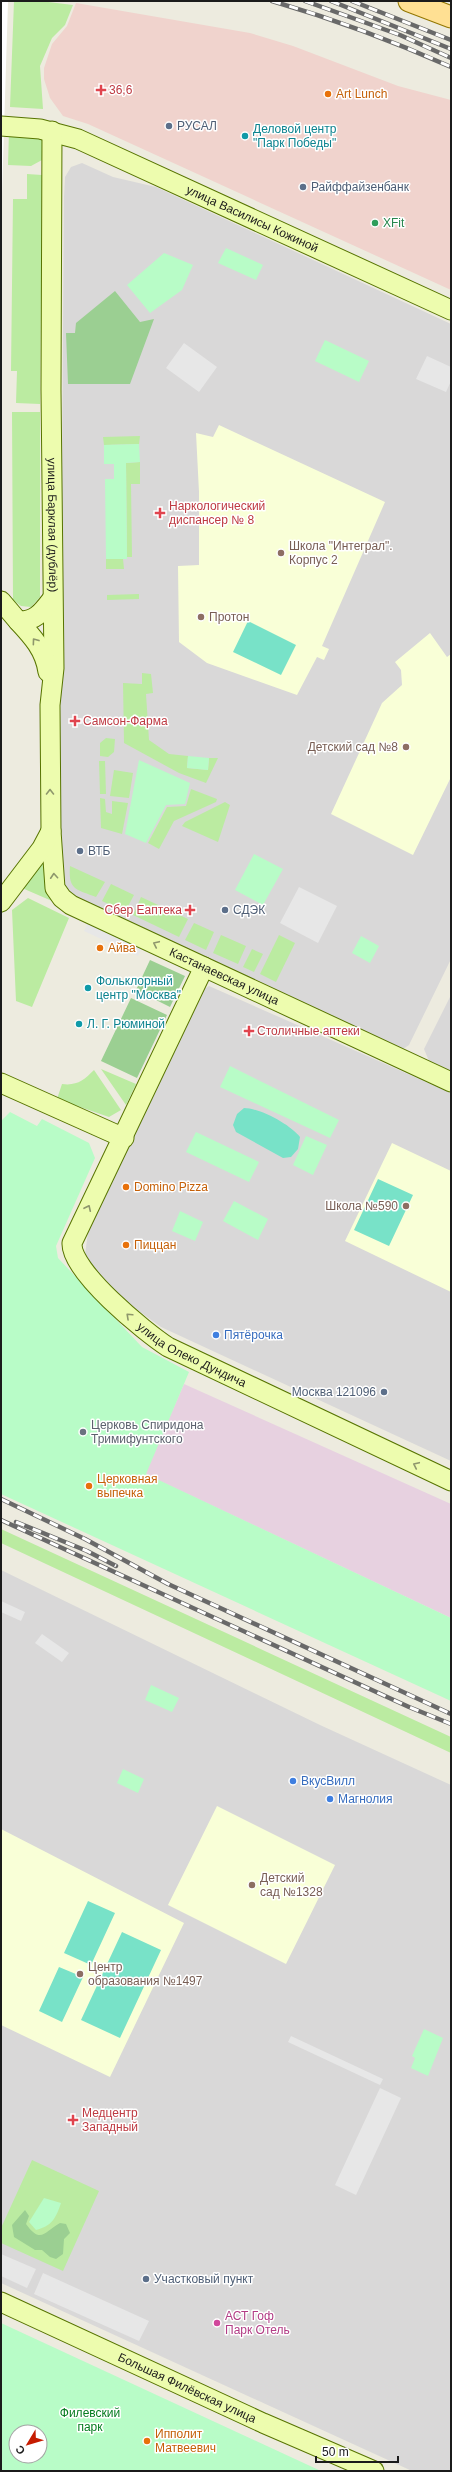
<svg xmlns="http://www.w3.org/2000/svg" width="452" height="2472" font-family="Arial,sans-serif">
  <style>
    .residential { fill: #d9d8d8 }
    .commercial { fill: #f0d3cd }
    .industrial { fill: #e7d1e0 }
    .education { fill: #f9ffd7 }
    .grass { fill: #bbeba1 }
    .forest { fill: #9bcf92 }
    .park { fill: #b8fcc7; fill-rule: evenodd }
    .pitch { fill: #78e2c8 }
    .parking { fill: #e7e7e7 }
    .pier { fill: #fff }
    .lines { fill: none; stroke-linecap: round; stroke-linejoin: round }
    .secondary-casing { stroke: #577400; stroke-width: 21 }
    .primary-casing { stroke: #927600; stroke-width: 23 }
    .secondary { stroke: #edfcae; stroke-width: 19 }
    .primary { stroke: #ffe093; stroke-width: 21 }
    .rail-casing { stroke: #696969; stroke-width: 4.5 }
    .rail { stroke: #fff; stroke-width: 3; stroke-dasharray: 9; stroke-linecap: butt }
    .oneway { stroke: #8e976c }
    .health-dot { fill: #e0444e; stroke: #fff; stroke-width: 1.5 }
    .food-dot { fill: #e8710a; stroke: #fff; stroke-width: 1.5 }
    .service-dot { fill: #5c6f8a; stroke: #fff; stroke-width: 1.5 }
    .culture-dot { fill: #0f9aa8; stroke: #fff; stroke-width: 1.5 }
    .leisure-dot { fill: #2e9e5b; stroke: #fff; stroke-width: 1.5 }
    .education-dot { fill: #8d6e63; stroke: #fff; stroke-width: 1.5 }
    .shop-dot { fill: #3f7fe0; stroke: #fff; stroke-width: 1.5 }
    .worship-dot { fill: #6b7280; stroke: #fff; stroke-width: 1.5 }
    .hotel-dot { fill: #d1479c; stroke: #fff; stroke-width: 1.5 }
    .labels { text-anchor: middle; dominant-baseline: central; stroke-width: 3; stroke-linejoin: round; paint-order: stroke }
    .health-label { font-size: 12px; fill: #be3a42; stroke: #fff; text-anchor: start }
    .food-label { font-size: 12px; fill: #c56008; stroke: #fff; text-anchor: start }
    .service-label { font-size: 12px; fill: #4e5e75; stroke: #fff; text-anchor: start }
    .culture-label { font-size: 12px; fill: #0d838f; stroke: #fff; text-anchor: start }
    .street-label { font-size: 12px; fill: #1b1b1b; stroke: #fff }
    .leisure-label { font-size: 12px; fill: #27864d; stroke: #fff; text-anchor: start }
    .education-label { font-size: 12px; fill: #785e54; stroke: #fff; text-anchor: start }
    .shop-label { font-size: 12px; fill: #366cbe; stroke: #fff; text-anchor: start }
    .worship-label { font-size: 12px; fill: #5b616d; stroke: #fff; text-anchor: start }
    .hotel-label { font-size: 12px; fill: #b23c85; stroke: #fff; text-anchor: start }
    .park-label { font-size: 12px; fill: #067c20; stroke: #fff }
  </style>
  <rect width="100%" height="100%" fill="#edebdf"/>
  <!-- residential -->
  <path class="residential" d="M82,163l31,14 43,10 295,137v635l-42,86 -9,6 -333,-159 -8,-10 5,-685 1,-20 6,-10z
    M209,986l242,107v368l-290,-134 -47,-34 -29,-38 3,-23 110,-235 3,-6z
    M451,995v76l-22,-10 -5,-12z
    M1,1570l319,155 131,60v686h-39l-411,-188z"/>
  <!-- commercial -->
  <path class="commercial" d="M76,3l174,30 43,13 105,40 53,14v190l-363,-166 -25,-8 -13,-18 -6,-19v-11l8,-24 15,-18z"/>
  <!-- industrial -->
  <path class="industrial" d="M184,1384l267,120v114l-306,-144z"/>
  <!-- education -->
  <path class="education" d="M219,425l166,77 -63,144 7,3 -5,11 -7,-3 -20,38 -90,-32 -28,-21 -1,-76 21,-1v-73l-3,-59 17,4z
    M430,633l17,24 4,-3v123l-38,78 -82,-41 51,-111 20,-18 -1,-15 -6,-8z
    M392,1143l59,28v121l-106,-51z
    M217,1806l118,59 -49,99 -118,-59z
    M1,1829l183,94 -74,154 -109,-52z"/>
  <!-- grass -->
  <path class="grass" d="M14,1h26l33,4 -8,20 -13,13 -12,28 3,43 -33,-2z
    M9,131l27,1 7,8 6,20h-7l-11,6 -23,-1z
    M27,174l15,1 -2,229 -24,-1 1,-32h-6l2,-172h14z
    M12,412h28v185l-9,10 -10,-1 -8,-6z
    M140,436l-1,8 -35,1 -1,-8z
    M140,462v22h-9l1,73h-5l-1,-94z
    M106,559h17l1,10h-18z
    M139,594v5l-32,1v-5z
    M142,673l9,1 2,19 -7,1 3,46 20,14 19,2 -1,12 21,2 1,-12h9l-12,25 -27,-10 -55,-30 -1,-60 19,1z
    M106,738l9,1 -1,13 -6,5 -8,-1v-13z
    M99,761h6l1,33h-6z
    M114,770l19,3 -4,25 -19,-2z
    M191,789l26,10 -1,3 -42,19 -15,28 -11,-6 19,-36 19,-1z
    M100,798l5,1 1,13 6,2v-13l16,2 -6,31 -21,-6z
    M225,802l5,3 -12,37 -36,-16 3,-4z
    M47,852l6,47 -1,2 -30,-13z
    M70,866l35,16 -9,15c-20,-8 -28,-7 -26,-31z
    M111,884l23,11 -9,17 -23,-11z
    M141,897l47,22 -9,18 -46,-22z
    M28,898l41,20 -37,89 -16,-6 -4,-91z
    M194,923l20,9 -8,18 -21,-10z
    M221,935l25,11 -8,18 -25,-11z
    M279,935l16,8 -19,39 -16,-8z
    M252,949l11,5 -9,18 -11,-5z
    M101,1069l35,15 -10,21z
    M94,1070l27,40 -12,7 -52,-18 5,-15c15,2 22,-4 32,-14z
    M1,1529l450,208v16l-450,-210z
    M32,2160l67,31 -36,80 -62,-28v-15z"/>
  <!-- forest -->
  <path class="forest" d="M115,291l25,31 14,-3 -24,65h-62l-2,-51h9l1,-10z
    M150,960l35,16 -15,31 -34,-17z
    M131,998l36,17 -30,63 -36,-17z
    M25,2210l4,6 -3,8c15,21 19,7 34,-1l6,1 4,9 -6,6 -1,15 -7,5 -6,-2 -8,-7h-7l-21,-13 -2,-12z"/>
  <!-- park -->
  <path class="park" d="M226,248l37,17 -7,15 -38,-17z
    M164,253l29,12 -11,25 -32,23 -23,-28z
    M325,340l44,21 -10,21 -44,-21z
    M139,444l1,18 -14,1 1,96h-21l-1,-80h9v-15h-10v-19z
    M188,756l21,2 -1,12 -21,-2z
    M139,760l51,23 -5,21 -19,1 -20,38 -21,-9z
    M254,854l29,15 -20,36 -28,-15z
    M361,936l18,10 -9,17 -18,-10z
    M230,1066l109,54 -9,18 -110,-51z
    M10,1112l27,14 5,-7 47,24 6,15 -39,88 2,12 84,89 47,25 -43,102 305,144v83l-450,-207v-373z
    M196,1132l63,30 -10,20 -63,-30z
    M306,1136l21,9 -14,30 -20,-10z
    M234,1201l34,18 -10,21 -35,-19z
    M180,1211l23,11 -8,19 -23,-10z
    M151,1685l28,13 -7,14 -27,-12z
    M123,1769l21,10 -6,14 -21,-10z
    M424,2029l19,9 -15,38 -17,-8 4,-10 -3,-2z
    M44,2198l17,5c-5,15 -9,23 -25,27l-7,-8z
    M1,2323l320,148h-320zM16,2432h24v24h-24z"/>
  <!-- pitch -->
  <path class="pitch" d="M248,621l48,24 -15,30 -48,-23z
    M244,1108c16,0 47,17 56,29l-2,12 -7,8 -8,1 -47,-26 -3,-7 4,-11z
    M378,1179l35,16 -24,51 -35,-16z
    M88,1901l27,12 -24,52 -27,-12z
    M122,1932l39,18 -41,88 -39,-18z
    M59,1967l24,10 -21,45 -23,-11z"/>
  <!-- parking -->
  <path class="parking" d="M184,343l33,24 -18,25 -33,-24z
    M427,356l24,11v14l-5,11 -30,-13z
    M299,887l38,19 -19,37 -38,-20z
    M90,918l54,25 -6,13 -54,-25z
    M1,1601l24,11 -4,9 -20,-9z
    M42,1634l27,19 -7,9 -27,-19z
    M291,2036l92,43 -3,6 -92,-43z
    M380,2088l21,10 -45,97 -21,-10z
    M1,2254l35,15 -9,19 -26,-12z
    M43,2273l106,48 -10,20 -105,-47z"/>
  <!-- pier -->
  <path class="pier" d="M1,1h7l-6,193h-1z"/>
  <g class="lines">
    <!-- secondary casing -->
    <g class="secondary-casing">
      <g id="secondary">
        <path id="s1" d="M1,126l39,3 38,10 373,171"/>
        <path id="s2" d="M52,131l-1,259 3,278 -4,37 1,126 4,57 7,10 9,7 380,177"/>
        <path d="M1,601l17,20c17,1 24,-9 34,-22"/>
        <path d="M18,621c14,15 27,29 30,51"/>
        <path d="M1,902l41,-54 9,-17"/>
        <path id="s3" d="M204,967l-132,276c-2,28 73,89 96,104l283,134"/>
        <path d="M1,1083l123,55"/>
        <path id="s4" d="M1,2302l262,121 111,48"/>
      </g>
    </g>
    <!-- primary casing -->
    <g class="primary-casing">
      <path id="primary" d="M409,1l42,16"/>
    </g>
    <!-- secondary -->
    <use href="#secondary" class="secondary"/>
    <!-- primary -->
    <use href="#primary" class="primary"/>
    <!-- rail casing -->
    <g class="rail-casing">
      <path id="rail" d="M272,1c62,18 121,40 179,66
        M305,1l95,34 51,23
        M331,1l120,48
        M352,1l99,39
        M1,1499l84,40 83,45 283,130
        M1,1520l408,187 42,17
        M16,1522l71,29 29,15"/>
    </g>
    <!-- rail -->
    <use href="#rail" class="rail"/>
  </g>
  <!-- one-way arrows -->
  <defs><path id="oneway-chevron" d="M-2-3.5L2.5 0L-2 3.5" fill="none" stroke-width="1.6" stroke-linecap="round" stroke-linejoin="round"/></defs>
  <g class="oneway">
    <use href="#oneway-chevron" transform="translate(35 641) rotate(-126)"/>
    <use href="#oneway-chevron" transform="translate(50 792) rotate(-90)"/>
    <use href="#oneway-chevron" transform="translate(54 876) rotate(-94)"/>
    <use href="#oneway-chevron" transform="translate(156 944) rotate(-155)"/>
    <use href="#oneway-chevron" transform="translate(88 1208) rotate(-65)"/>
    <use href="#oneway-chevron" transform="translate(129 1316) rotate(-137)"/>
    <use href="#oneway-chevron" transform="translate(416 1465) rotate(-155)"/>
  </g>
  <!-- markers -->
  <g class="health-dot">
    <path d="M99 84h4v4h4v4h-4v4h-4v-4h-4v-4h4z"/>
    <path d="M158 507h4v4h4v4h-4v4h-4v-4h-4v-4h4z"/>
    <path d="M73 715h4v4h4v4h-4v4h-4v-4h-4v-4h4z"/>
    <path d="M188 904h4v4h4v4h-4v4h-4v-4h-4v-4h4z"/>
    <path d="M247 1025h4v4h4v4h-4v4h-4v-4h-4v-4h4z"/>
    <path d="M71 2114h4v4h4v4h-4v4h-4v-4h-4v-4h4z"/>
  </g>
  <g class="food-dot">
    <circle cx="328" cy="94" r="4"/>
    <circle cx="100" cy="948" r="4"/>
    <circle cx="126" cy="1187" r="4"/>
    <circle cx="126" cy="1245" r="4"/>
    <circle cx="89" cy="1486" r="4"/>
    <circle cx="147" cy="2441" r="4"/>
  </g>
  <g class="service-dot">
    <circle cx="169" cy="126" r="4"/>
    <circle cx="303" cy="187" r="4"/>
    <circle cx="80" cy="851" r="4"/>
    <circle cx="225" cy="910" r="4"/>
    <circle cx="384" cy="1392" r="4"/>
    <circle cx="146" cy="2279" r="4"/>
  </g>
  <g class="culture-dot">
    <circle cx="245" cy="136" r="4"/>
    <circle cx="88" cy="988" r="4"/>
    <circle cx="79" cy="1024" r="4"/>
  </g>
  <circle class="leisure-dot" cx="375" cy="223" r="4"/>
  <g class="education-dot">
    <circle cx="281" cy="553" r="4"/>
    <circle cx="201" cy="617" r="4"/>
    <circle cx="406" cy="747" r="4"/>
    <circle cx="406" cy="1206" r="4"/>
    <circle cx="252" cy="1885" r="4"/>
    <circle cx="80" cy="1974" r="4"/>
  </g>
  <g class="shop-dot">
    <circle cx="216" cy="1335" r="4"/>
    <circle cx="293" cy="1781" r="4"/>
    <circle cx="330" cy="1799" r="4"/>
  </g>
  <circle class="worship-dot" cx="83" cy="1432" r="4"/>
  <circle class="hotel-dot" cx="217" cy="2323" r="4"/>
  <g class="labels">
    <!-- health labels -->
    <g class="health-label">
      <text x="109" y="90">36,6</text>
      <text x="169" y="506">Наркологический<tspan x="169" dy="14">диспансер № 8</tspan></text>
      <text x="83" y="721">Самсон-Фарма</text>
      <text x="182" y="910" text-anchor="end">Сбер Еаптека</text>
      <text x="257" y="1031">Столичные аптеки</text>
      <text x="82" y="2113">Медцентр<tspan x="82" dy="14">Западный</tspan></text>
    </g>
    <!-- food labels -->
    <g class="food-label">
      <text x="336" y="94">Art Lunch</text>
      <text x="108" y="948">Айва</text>
      <text x="134" y="1187">Domino Pizza</text>
      <text x="134" y="1245">Пиццан</text>
      <text x="97" y="1479">Церковная<tspan x="97" dy="14">выпечка</tspan></text>
      <text x="155" y="2434">Ипполит<tspan x="155" dy="14">Матвеевич</tspan></text>
    </g>
    <!-- service labels -->
    <g class="service-label">
      <text x="177" y="126">РУСАЛ</text>
      <text x="311" y="187">Райффайзенбанк</text>
      <text x="88" y="851">ВТБ</text>
      <text x="233" y="910">СДЭК</text>
      <text x="376" y="1392" text-anchor="end">Москва 121096</text>
      <text x="154" y="2279">Участковый пункт</text>
    </g>
    <!-- culture labels -->
    <g class="culture-label">
      <text x="253" y="129">Деловой центр<tspan x="253" dy="14">"Парк Победы"</tspan></text>
      <text x="96" y="981">Фольклорный<tspan x="96" dy="14">центр "Москва"</tspan></text>
      <text x="87" y="1024">Л. Г. Рюминой</text>
    </g>
    <!-- street labels -->
    <g class="street-label">
      <text stroke="none"><textPath href="#s1" startOffset="270">улица Василисы Кожиной</textPath></text>
      <text stroke="none"><textPath href="#s2" startOffset="394">улица Барклая (дублёр)</textPath></text>
      <text stroke="none"><textPath href="#s2" startOffset="950">Кастанаевская улица</textPath></text>
      <text stroke="none"><textPath href="#s3" startOffset="475">улица Олеко Дундича</textPath></text>
      <text stroke="none"><textPath href="#s4" startOffset="205">Большая Филёвская улица</textPath></text>
    </g>
    <!-- leisure labels -->
    <g class="leisure-label">
      <text x="383" y="223">XFit</text>
    </g>
    <!-- education labels -->
    <g class="education-label">
      <text x="289" y="546">Школа "Интеграл".<tspan x="289" dy="14">Корпус 2</tspan></text>
      <text x="209" y="617">Протон</text>
      <text x="398" y="747" text-anchor="end">Детский сад №8</text>
      <text x="398" y="1206" text-anchor="end">Школа №590</text>
      <text x="260" y="1878">Детский<tspan x="260" dy="14">сад №1328</tspan></text>
      <text x="88" y="1967">Центр<tspan x="88" dy="14">образования №1497</tspan></text>
    </g>
    <!-- shop labels -->
    <g class="shop-label">
      <text x="224" y="1335">Пятёрочка</text>
      <text x="301" y="1781">ВкусВилл</text>
      <text x="338" y="1799">Магнолия</text>
    </g>
    <!-- worship labels -->
    <g class="worship-label">
      <text x="91" y="1425">Церковь Спиридона<tspan x="91" dy="14">Тримифунтского</tspan></text>
    </g>
    <!-- hotel labels -->
    <g class="hotel-label">
      <text x="225" y="2316">АСТ Гоф<tspan x="225" dy="14">Парк Отель</tspan></text>
    </g>
    <!-- park labels -->
    <g class="park-label">
      <text x="90" y="2413">Филевский<tspan x="90" dy="14">парк</tspan></text>
    </g>
  </g>
  <!-- border -->
  <rect width="452" height="2472" fill="none" stroke="#1b1b1b" stroke-width="4"/>
  <!-- north arrow -->
  <g transform="translate(28 2444) rotate(232)"><circle r="19" fill="#ffffff" stroke="#a4a4a4"/>
  <path d="M0-3L7 15L0 10L-7 15Z" fill="#c61c00"/>
  <text y="-6" font-size="11" font-weight="bold" text-anchor="middle" fill="#1b1b1b">С</text>
  </g>
  <!-- scale -->
  <path d="M316 2456v6h82v-6" fill="none" stroke="#1b1b1b" stroke-width="2"/>
  <text x="322" y="2456" font-size="12" fill="#1b1b1b" stroke="#ffffff" stroke-width="3" paint-order="stroke">50 m</text>
</svg>
